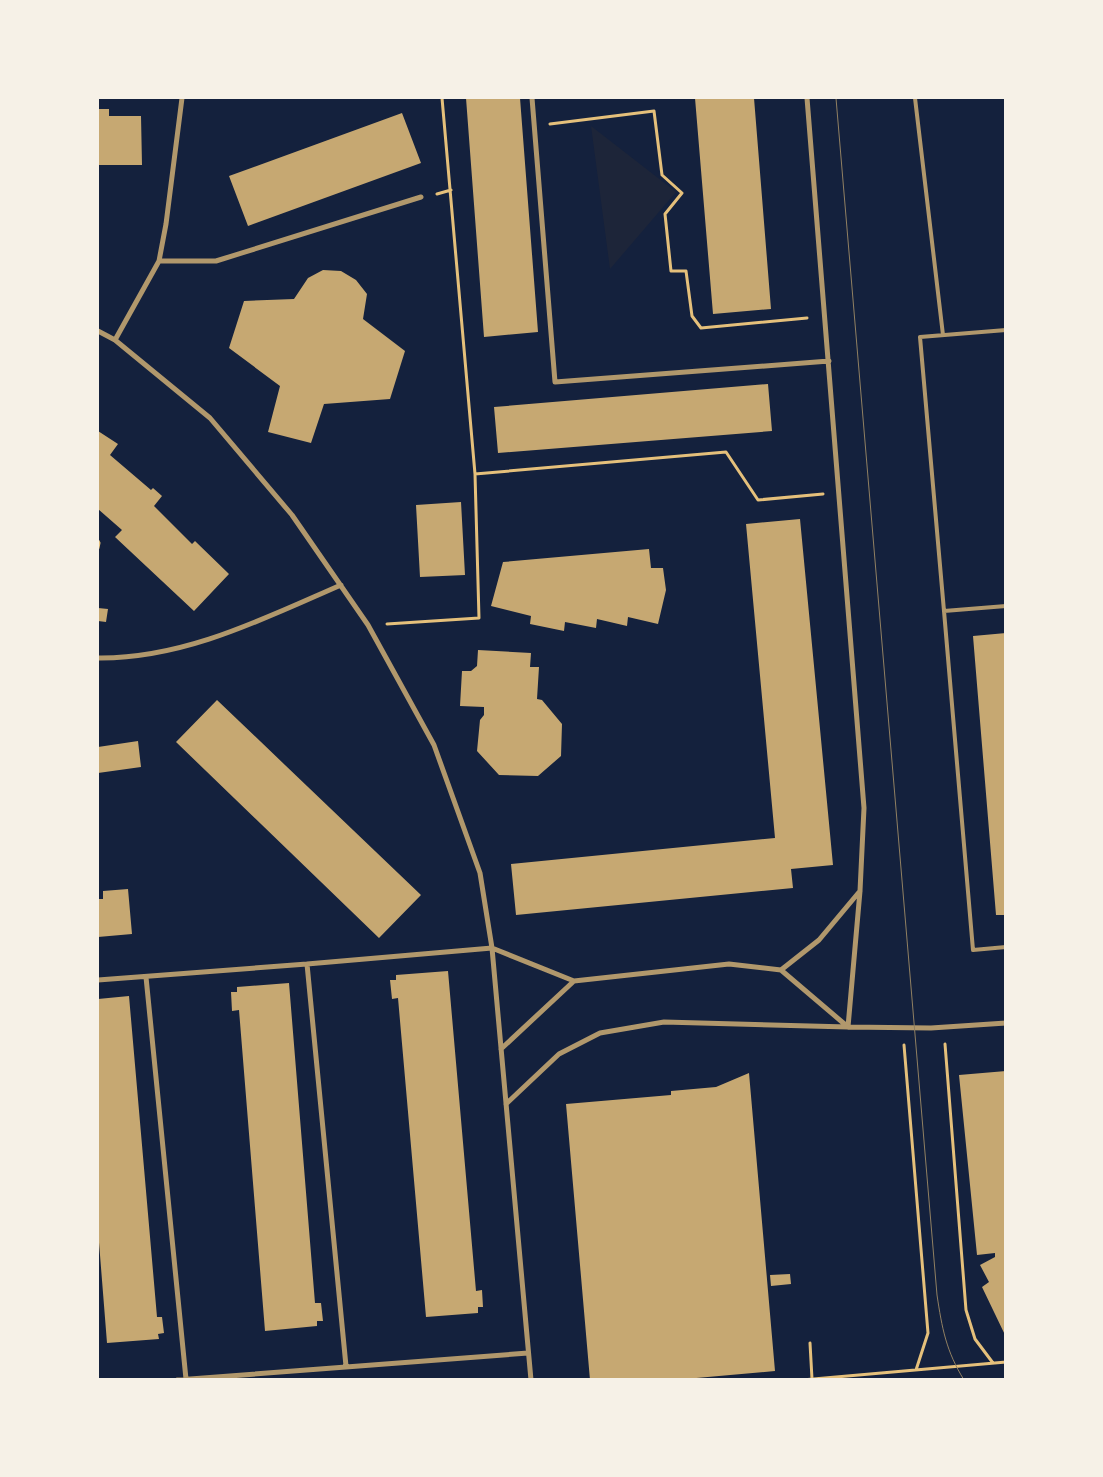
<svg xmlns="http://www.w3.org/2000/svg" width="1103" height="1477" font-family="'PT Serif',serif">
  <style>
    .green { fill: #1d2539 }
    .building { fill: #c6a872 }
    .lines { fill: none; stroke-linecap: round; stroke-linejoin: round }
    .path { stroke: #e5c07b; stroke-width: 3 }
    .service { stroke: #b1986c; stroke-width: 4 }
    .minor { stroke: #b1986c; stroke-width: 5 }
    .tram { stroke: #918062; stroke-width: 1 }
  </style>
  <rect width="100%" height="100%" fill="#14213d"/>
  <!-- green -->
  <path class="green" d="M591,126l85,66 -66,77z"/>
  <!-- building -->
  <path class="building" d="M466,98h54l18,234 -54,5z
    M695,98h59l17,211 -58,5z
    M98,109h11v7h32l1,49h-44z
    M402,113l19,50 -173,63 -19,-50z
    M323,270l18,1 15,9 11,14 -4,25 42,32 -15,48 -66,5 -13,39 -43,-11 12,-46 -51,-38 15,-47 50,-2 14,-21z
    M768,384l4,47 -274,22 -4,-46z
    M98,431l20,13 -8,11 41,35 2,-2 9,8 -8,10 38,38 3,-3 34,33 -35,37 -79,-74 7,-7 -24,-21z
    M461,502l4,73 -45,2 -4,-72z
    M800,519l33,346 -42,4 2,19 -277,27 -5,-51 264,-26 -29,-314z
    M649,549l2,19h12l3,22 -8,34 -30,-7 -1,9 -30,-7 -1,9 -31,-6 -1,9 -34,-7 1,-8 -40,-10 12,-44z
    M98,608l10,1 -2,13 -8,-1z
    M1006,633v282h-10l-23,-279z
    M478,650l53,3 -1,14h9l-2,32 5,1 20,24 -1,32 -23,20 -39,-1 -22,-24 3,-31 4,-5v-8l-24,-1 2,-35h9l6,-5z
    M217,700l204,195 -42,43 -203,-196z
    M138,741l3,26 -43,6v-26z
    M128,889l4,45 -34,3v-38h5v-8z
    M448,971l28,320 6,-1 1,17h-5v6l-52,4 -28,-319 -6,1 -2,-19h6v-5z
    M289,983l26,320h6l2,18h-6v5l-52,5 -26,-321 -7,1 -1,-19h6v-5z
    M129,996l28,321h5l2,16 -6,1 1,5 -52,4 -9,-113v-231z
    M1006,1071v266l-24,-50 7,-5 -9,-17 15,-8v-4l-18,2 -18,-180z
    M749,1073l26,298 -101,9h-84l-24,-276 105,-9v-4l45,-4z
    M790,1274l1,10 -20,2 -1,-11z"/>
  <g class="lines">
    <!-- path -->
    <path class="path" d="M550,124l104,-13 8,64 20,18 -17,21 6,57h15l6,45 9,12 106,-10
      M437,194l14,-4
      M475,474l251,-22 32,48 65,-6
      M98,541l1,2 -1,5
      M387,624l92,-6 -4,-144 -33,-376
      M945,1044l21,266 9,29 18,24
      M904,1045l24,288 -12,37
      M810,1343l2,36
      M802,1380l204,-18"/>
    <!-- service -->
    <path class="service" d="M915,98l28,237
      M1006,606l-62,5 29,339 33,-3
      M944,611l-24,-274 86,-7"/>
    <!-- minor -->
    <path class="minor" d="M532,98l23,284 274,-21
      M807,98l57,710 -4,83 -12,136
      M159,261h57l205,-64
      M98,331l17,9 95,78 82,97 76,110 66,120 46,128 12,75 39,432
      M115,340l44,-79 7,-37 16,-126
      M98,658c86,1 165,-39 243,-73
      M307,964l39,402
      M781,970l38,-30 41,-49
      M146,977l40,402
      M98,980l209,-16 185,-16 82,33
      M501,1049l73,-68 155,-17 52,6 67,57
      M506,1104l53,-50 41,-21 64,-11 184,5 83,1 75,-5
      M177,1380l351,-27"/>
    <!-- tram -->
    <path class="tram" d="M836,98l101,1197c5,33 9,56 27,85"/>
  </g>
  <!-- border -->
  <rect width="1103" height="1477" fill="none" stroke="#f6f1e7" stroke-width="198"/>
</svg>
